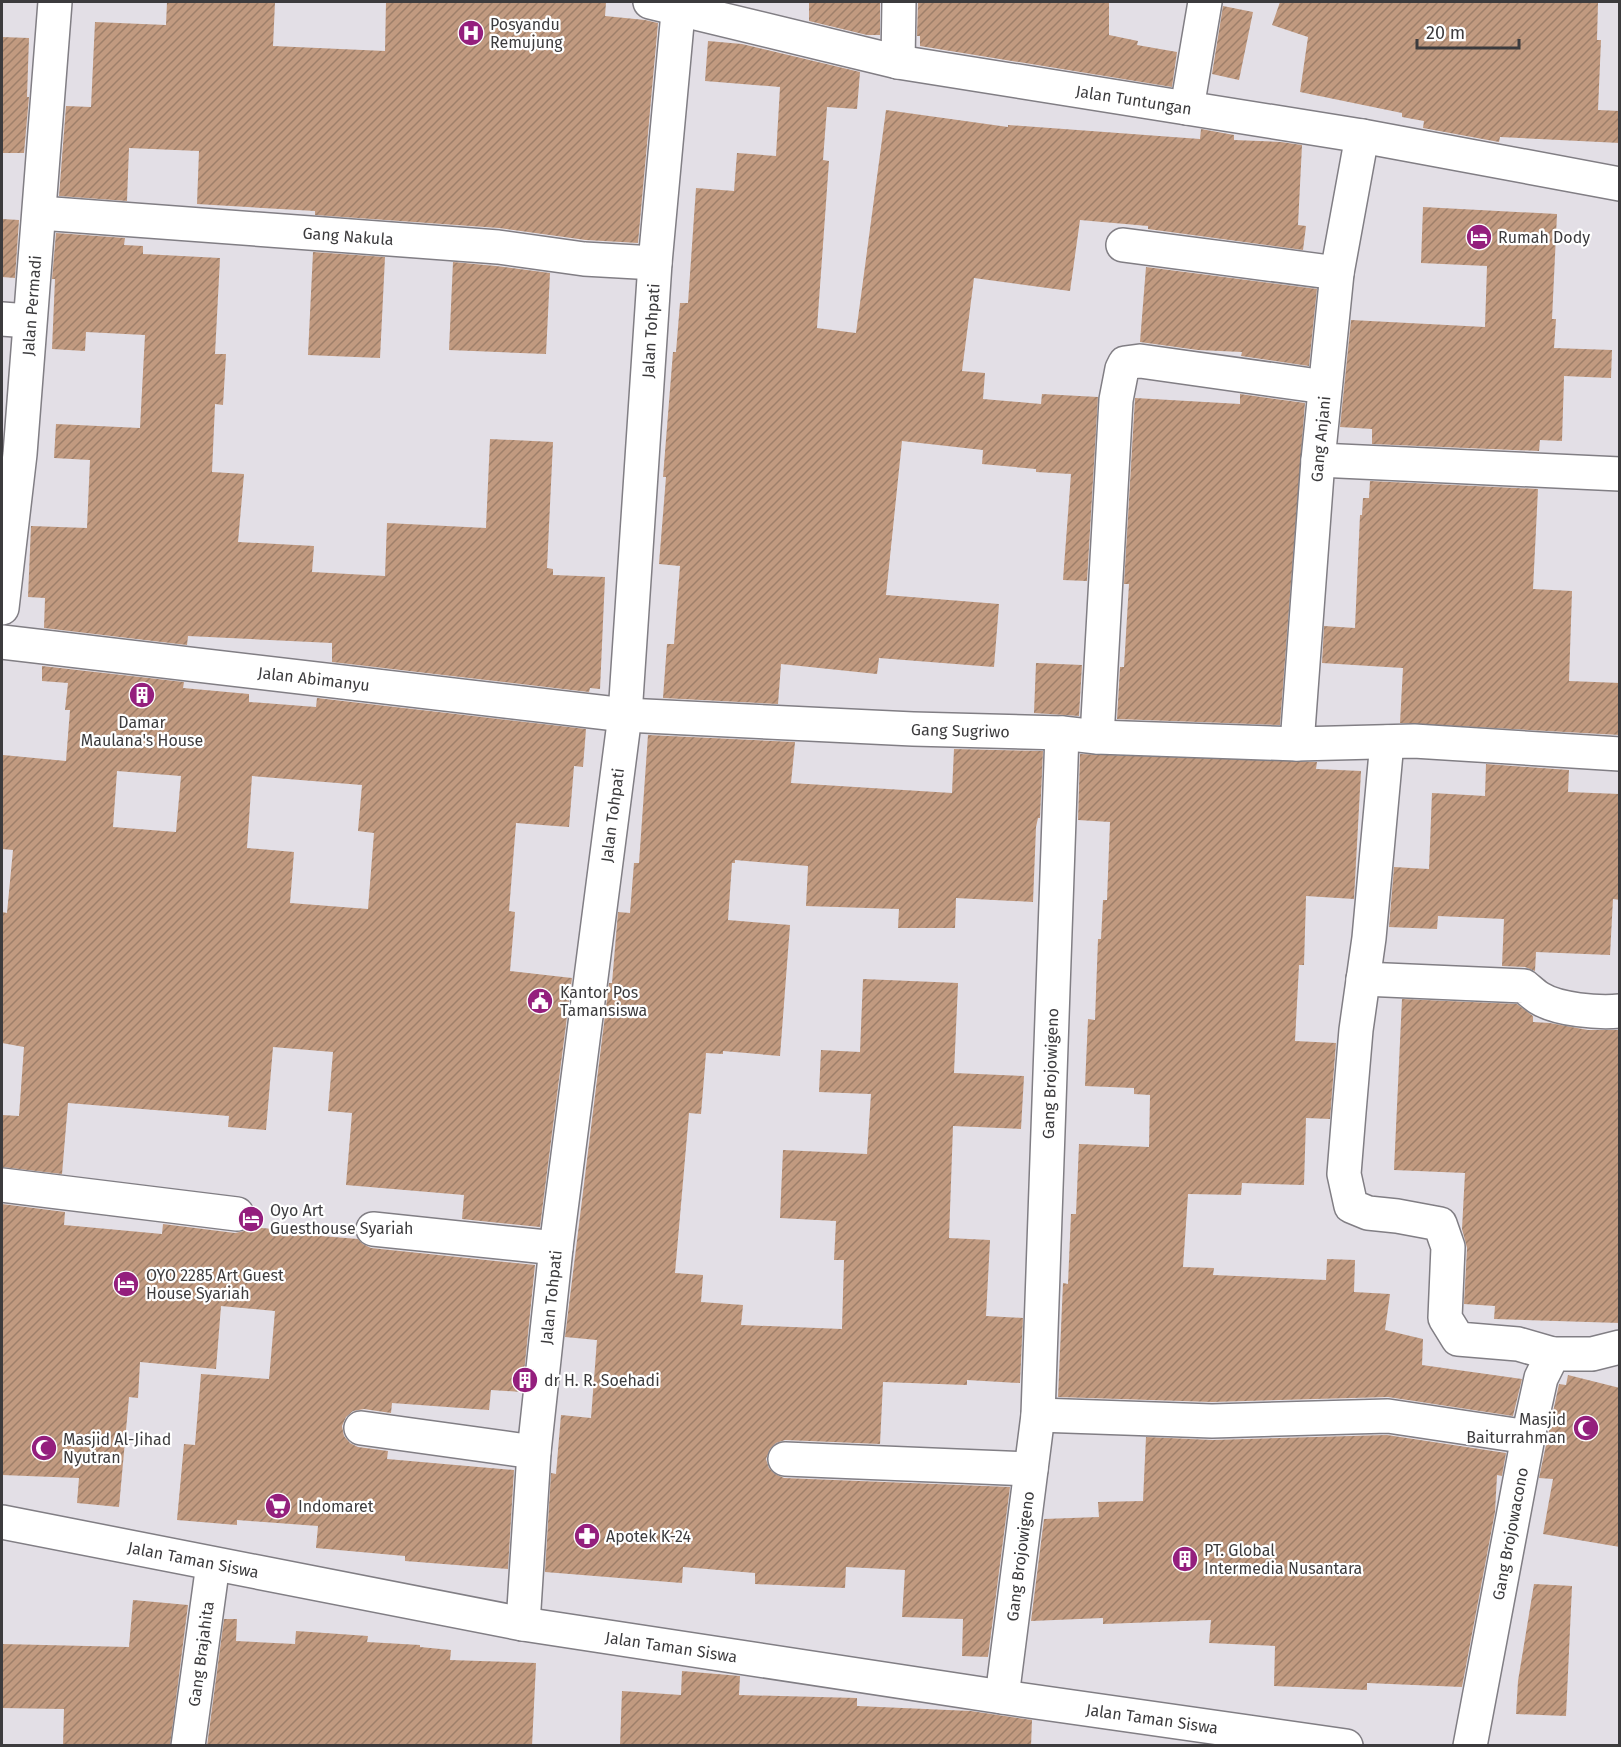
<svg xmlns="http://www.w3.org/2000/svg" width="1621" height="1747" font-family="'Fira Sans',sans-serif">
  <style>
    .building { fill: url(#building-hatch); fill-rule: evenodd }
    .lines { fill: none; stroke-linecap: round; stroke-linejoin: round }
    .street-casing { stroke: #817e84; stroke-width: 36 }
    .secondary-casing { stroke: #817e84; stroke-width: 36 }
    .street { stroke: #fff; stroke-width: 33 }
    .secondary { stroke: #fff; stroke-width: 33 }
    .labels { text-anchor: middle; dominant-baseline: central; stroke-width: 4.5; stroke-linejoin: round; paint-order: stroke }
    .poi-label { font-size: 16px; fill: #3c3b3d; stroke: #fff; text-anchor: start }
    .street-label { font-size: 16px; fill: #3c3b3d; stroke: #fff }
  </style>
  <defs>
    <pattern id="building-hatch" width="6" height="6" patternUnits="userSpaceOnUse" patternTransform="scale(1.5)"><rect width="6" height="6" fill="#c19a80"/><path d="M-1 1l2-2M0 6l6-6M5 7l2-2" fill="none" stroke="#9e7f6a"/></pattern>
  </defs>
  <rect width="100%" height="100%" fill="#e3dfe6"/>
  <!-- building -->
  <path class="building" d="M167,2h108l-2,44 112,5 1,-49h220l-1,14 40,4 13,3 -20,220 -52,-3 -87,-12 -184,-13v-4l-118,-7 2,-53 -70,-3 -2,53 -68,-5 7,-90 25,1 4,-85 71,3z
    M809,2h71v33h-13l-58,-14z
    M918,2h191v33l29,6 -1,4 40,7 -5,35 -252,-41v-10h-3z
    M1280,2h318l-1,38h4l-3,70 22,1v32l-120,-6 -1,5 -76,-14 1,-7 -22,-4v-4l-102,-21 8,-55 -36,-12z
    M1223,6l30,6 -14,68 -27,-6z
    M2,37l27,1 -2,59h2l-5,56h-22z
    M708,41l34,3 118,28 -3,37 -30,-2 -4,53 6,1 -12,167 39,5 30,-223 122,17v-2l192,14 1,-10 33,6v5l47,2 21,3 -4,80 8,1 -3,24 -155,-21v-3l-68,-6 -10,71 -96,-13 -12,93 23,2 -2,26 58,5 1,-10 56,3 -11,184 -24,-1 8,-106 -35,-2v-3l-54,-5 1,-14 -81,-9 -16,154 113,9 -5,63 -115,-9 -2,16 -96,-10 -3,40 -115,-6 4,-54h7l6,-78 -21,-2 7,-87h-3l10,-125h3l4,-49h8l8,-115 38,3 3,-38 39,3 4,-69 -75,-6z
    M1423,207l134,7 -5,105h4l-2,29 58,2 -1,28 -47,-2 -2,65 -22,-1 -1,11 -167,-7v-15l-32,-2 11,-107 134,7 2,-61 -66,-3z
    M2,219l17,1 -4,58 -13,-1z
    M56,233l69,5 -1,7 19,1v8l77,4 -5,96h11l-3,51 -8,-1 -3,68 32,2 -6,68 76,4 -2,26 73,4 2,-53 99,5 4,-89 63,3 -6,126 6,1v6l52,2 -5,112 -10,-1 -1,4 -257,-30v-19l-144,-7 -1,9 -143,-17 1,-30 -17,-1 3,-71 56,2 3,-68 -36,-2 2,-34 84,4 5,-93 -59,-3 -1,19 -33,-2 3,-70h-3z
    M313,252l72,5 -5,101 -72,-3z
    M453,262l43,4 54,7 -4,81 -97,-4z
    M1146,267l171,22 -8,77 -68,-10 1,-4 -44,-2 -58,-8z
    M1240,394l65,9 -25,322 -163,-6 3,-52h4l5,-83h-5l11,-186 105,6z
    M1370,481l168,8 -5,100 39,2 -3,90 51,2v52l-220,-12 3,-55 -81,-5 2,-37 31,2 5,-113h2l1,-17h6z
    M1036,663l46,2 -3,51 -45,-3z
    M42,666l142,16 -1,6 66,6v8l67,5 1,-9 269,31 -3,38 -9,-1 -5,61 -53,-4 -7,88 6,1 -5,59 62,7 -32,249 -78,-8 2,-24 -118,-10 6,-72 -24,-2 5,-59 -60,-5 -7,83 -38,-3 1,-11 -161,-13 -6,71 -60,-7v-52l17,1 5,-69 -22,-4v-131l5,1 6,-63 -11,-1v-78l1,-16 63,6 4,-51h-5l3,-27 -26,-2zM117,771l64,5 -5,56 -63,-5zM252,776l110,9 -4,46 16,2 -6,76 -78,-6 4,-51 -47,-4z
    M648,735l147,7 -4,41 161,10 2,-44 89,2 -3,67h-2l-2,9 -3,75 -77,-4 -1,30h-57l1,-19 -93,-3 2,-40 -73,-6v3h-3l-4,57 62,5 -10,131 -57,-5v3l-17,-1 -5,61 -12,-1 -14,160 28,2 -2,27 42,3 -2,20 101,4 2,-69h-10l2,-39 -56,-3 3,-68 84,4 4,-60 -52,-2 2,-42 39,2 3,-73 95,4 -4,90 70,3 -3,53 -68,-3 -4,112 41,2 -4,76 37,2 -3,65 -53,-3v5l-84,-3 -3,62 -95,-4 -9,3 -6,6 -4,10 3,9 6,6 9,4 226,9 -22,170 -26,-1 1,-37 -61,-2 3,-47 -59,-3 -1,21 -90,-4v-11l-72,-6 -1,16 -137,-11 6,-99 5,1 5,-59 30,3 6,-78 -32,-3 44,-354h3l6,-71 12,1 4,-50h5z
    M1080,754l237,8 -1,7 45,2 -7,128 -48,-3 -2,69h-5l-4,76 41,2 -6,76 -24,-1 -2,67 -62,-2 -1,12 -53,-1 -5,73 31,1 -1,7 113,5 1,-21 28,1 -1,32 36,2 -5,36 38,9 -1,26 100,14 -9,37 -125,-19 -176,5 -154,-5 5,-114 5,1 3,-70h5l3,-70 70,3 1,-52 -16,-1v-6l-49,-2 3,-67 7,1 3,-81h3l2,-39h4l3,-78 -32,-2z
    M1486,764l83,6 -1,22 52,2v106l-7,-1 -3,56 -74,-3 -1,19 -10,-4 -23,-1 2,-47 -66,-3 -1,13 -48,-2 5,-60 35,2 3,-76 53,3z
    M1402,999l115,5 16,12v6l17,1 38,7h32v293l-126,-4 1,-13 -31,-2 3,-56 -5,-19 3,-56 -71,-3z
    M2,1204l63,8 -1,13 98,9 1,-10 72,9 9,-2 6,-4 23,2 -1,3 86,7 5,5 8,4 164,17 -13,127 -31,-2 -2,20 -97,-7 -1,10 -27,-4 -11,2 -7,6 -4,9 2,10 6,7 8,4 30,4 -1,8 127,11 -6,99 -103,-8v-5l-89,-8 2,-22 -81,-6v5l-60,-5 7,-76 11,1 6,-71 68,5 6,-68 -54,-5 -5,63 -76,-7 -2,36 -9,-1 -10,110 -42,-4 2,-25 -77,-3z
    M1568,1375l52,13v159l-77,-13 10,-55 -14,-1 20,-94 7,1z
    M1387,1435l119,18 -4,23 -5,-1 -2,37 -33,175 -95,-4v7l-93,-4 1,-40 -66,-3 2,-23 -108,4v-6l-72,3 13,-102 55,-2 -1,-15 45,-1 3,-64 67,3z
    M1534,1584l38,2 -6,130 -50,-2 2,-33z
    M133,1600l55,5 -18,141h-107l1,-37 -62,-1v-64l127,3z
    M224,1619h13l-1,22 59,3 1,-13 72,5 -1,6 53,3v2l31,3 -1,10 86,3 -4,83h-325z
    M682,1671l58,5 -1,19 118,3v8l114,5 61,9 -1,26h-411l2,-55 59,4z"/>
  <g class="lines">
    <!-- street casing -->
    <g class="street-casing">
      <g id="street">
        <path id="s1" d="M650,2l248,60 464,74 258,48"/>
        <path d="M898,62l1,-60"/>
        <path d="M1187,108l18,-106"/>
        <path id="s2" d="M40,213l458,34 86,12 71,4"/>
        <path d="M1123,245l214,28"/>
        <path d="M2,319l27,2"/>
        <path d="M1318,460l302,14"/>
        <path id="s3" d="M2,608l18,-154 35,-452"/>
        <path id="s4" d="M2,642l623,73 288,14 149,4 35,4 200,7 117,-3 206,13"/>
        <path d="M1097,737l19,-337 6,-31 3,-6 15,-2 185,26"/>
        <path d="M1387,742l-18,196 -13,92 -7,82 -5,62 7,32 17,7 29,3 43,8 8,23 -3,71 13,21 60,5 35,10"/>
        <path id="s5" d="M1297,744l21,-284 19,-187 25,-137"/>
        <path d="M1363,979l161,7c5,4 10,9 15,12 19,12 59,15 81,13"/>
        <path d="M2,1185l235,29"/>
        <path d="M373,1229l183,19"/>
        <path d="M1038,1415l174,6 176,-5 140,21"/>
        <path d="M361,1428l173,24"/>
        <path d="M785,1459l246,10"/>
        <path id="s6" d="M523,1624l11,-172 22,-204 69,-533 30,-452 24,-261"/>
        <path id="s7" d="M1002,1697l36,-282 24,-682"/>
        <path id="s8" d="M188,1746l25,-182"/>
        <path id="s9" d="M1470,1746l58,-309 13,-59 12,-24h39l28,-7"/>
      </g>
    </g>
    <!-- secondary casing -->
    <g class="secondary-casing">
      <g id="secondary">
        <path id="s10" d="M2,1522l521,102 479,73 344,49"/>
      </g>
    </g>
    <!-- street -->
    <use href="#street" class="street"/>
    <!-- secondary -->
    <use href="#secondary" class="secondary"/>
  </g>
  <!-- icons -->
  <defs>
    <g id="hospital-disc" transform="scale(1.35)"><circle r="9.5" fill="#941f7d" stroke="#fff"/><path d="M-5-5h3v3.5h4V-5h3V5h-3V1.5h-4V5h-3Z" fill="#fff"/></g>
    <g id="hotel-disc" transform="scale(1.35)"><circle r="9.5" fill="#941f7d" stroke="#fff"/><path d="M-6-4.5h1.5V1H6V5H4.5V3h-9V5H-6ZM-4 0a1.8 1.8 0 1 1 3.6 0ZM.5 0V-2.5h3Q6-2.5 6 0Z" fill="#fff"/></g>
    <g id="building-disc" transform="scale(1.35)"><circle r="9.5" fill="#941f7d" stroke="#fff"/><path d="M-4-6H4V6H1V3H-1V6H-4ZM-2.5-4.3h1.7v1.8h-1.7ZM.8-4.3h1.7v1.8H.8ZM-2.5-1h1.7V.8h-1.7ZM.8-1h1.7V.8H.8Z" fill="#fff"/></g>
    <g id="civic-disc" transform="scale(1.35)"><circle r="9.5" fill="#941f7d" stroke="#fff"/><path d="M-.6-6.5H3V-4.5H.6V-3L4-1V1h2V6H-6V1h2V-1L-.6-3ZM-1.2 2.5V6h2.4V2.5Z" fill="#fff"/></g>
    <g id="mosque-disc" transform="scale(1.35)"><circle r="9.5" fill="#941f7d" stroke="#fff"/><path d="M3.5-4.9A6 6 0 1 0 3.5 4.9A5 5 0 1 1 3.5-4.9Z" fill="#fff"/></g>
    <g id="supermarket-disc" transform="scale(1.35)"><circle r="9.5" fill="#941f7d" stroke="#fff"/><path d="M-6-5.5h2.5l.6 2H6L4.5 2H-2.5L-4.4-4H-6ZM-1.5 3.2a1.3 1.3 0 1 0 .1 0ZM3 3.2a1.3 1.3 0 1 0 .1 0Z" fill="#fff"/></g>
    <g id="pharmacy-disc" transform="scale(1.35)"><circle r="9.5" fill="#941f7d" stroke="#fff"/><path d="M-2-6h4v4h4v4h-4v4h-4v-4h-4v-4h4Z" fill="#fff"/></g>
  </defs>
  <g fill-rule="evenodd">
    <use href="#hospital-disc" x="471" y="33"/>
    <use href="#hotel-disc" x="1479" y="237"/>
    <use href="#building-disc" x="142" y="695"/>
    <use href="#civic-disc" x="540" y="1001"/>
    <use href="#hotel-disc" x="251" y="1219"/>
    <use href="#hotel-disc" x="126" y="1284"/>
    <use href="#building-disc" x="525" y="1380"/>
    <use href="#mosque-disc" x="1586" y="1428"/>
    <use href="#mosque-disc" x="44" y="1448"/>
    <use href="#supermarket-disc" x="278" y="1506"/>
    <use href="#pharmacy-disc" x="587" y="1536"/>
    <use href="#building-disc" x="1185" y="1559"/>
  </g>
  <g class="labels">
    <!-- poi labels -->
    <g class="poi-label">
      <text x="490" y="24">Posyandu<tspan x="490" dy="18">Remujung</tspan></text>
      <text x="1498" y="237">Rumah Dody</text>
      <text x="142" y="722" text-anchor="middle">Damar<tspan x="142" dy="18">Maulana's House</tspan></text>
      <text x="560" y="992">Kantor Pos<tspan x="560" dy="18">Tamansiswa</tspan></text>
      <text x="270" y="1210">Oyo Art<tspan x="270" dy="18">Guesthouse Syariah</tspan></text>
      <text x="146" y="1275">OYO 2285 Art Guest<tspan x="146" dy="18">House Syariah</tspan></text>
      <text x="544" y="1380">dr H. R. Soehadi</text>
      <text x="1566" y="1419" text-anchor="end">Masjid<tspan x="1566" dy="18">Baiturrahman</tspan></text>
      <text x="63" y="1439">Masjid Al-Jihad<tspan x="63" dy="18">Nyutran</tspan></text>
      <text x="298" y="1506">Indomaret</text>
      <text x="606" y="1536">Apotek K-24</text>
      <text x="1204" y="1550">PT. Global<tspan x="1204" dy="18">Intermedia Nusantara</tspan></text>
    </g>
    <!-- street labels -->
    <g class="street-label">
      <text stroke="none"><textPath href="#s1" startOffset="494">Jalan Tuntungan</textPath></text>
      <text stroke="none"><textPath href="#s2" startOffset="309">Gang Nakula</textPath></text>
      <text stroke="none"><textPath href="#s3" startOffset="304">Jalan Permadi</textPath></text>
      <text stroke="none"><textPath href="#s6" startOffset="1300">Jalan Tohpati</textPath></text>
      <text stroke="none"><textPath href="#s5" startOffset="306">Gang Anjani</textPath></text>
      <text stroke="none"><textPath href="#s4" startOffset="314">Jalan Abimanyu</textPath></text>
      <text stroke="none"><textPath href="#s4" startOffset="963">Gang Sugriwo</textPath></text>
      <text stroke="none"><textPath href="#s6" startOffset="814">Jalan Tohpati</textPath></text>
      <text stroke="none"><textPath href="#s7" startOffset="626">Gang Brojowigeno</textPath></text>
      <text stroke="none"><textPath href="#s6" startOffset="328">Jalan Tohpati</textPath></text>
      <text stroke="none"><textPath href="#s9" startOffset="216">Gang Brojowacono</textPath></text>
      <text stroke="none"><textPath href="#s7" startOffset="142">Gang Brojowigeno</textPath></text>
      <text stroke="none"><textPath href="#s10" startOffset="195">Jalan Taman Siswa</textPath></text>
      <text stroke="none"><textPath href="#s10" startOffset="681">Jalan Taman Siswa</textPath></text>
      <text stroke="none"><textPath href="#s8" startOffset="93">Gang Brajahita</textPath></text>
      <text stroke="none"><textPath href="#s10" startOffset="1167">Jalan Taman Siswa</textPath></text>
    </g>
  </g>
  <!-- border -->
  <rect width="1621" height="1747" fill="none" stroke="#3c3b3d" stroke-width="6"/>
  <!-- scale -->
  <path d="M1417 39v9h102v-9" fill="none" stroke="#3c3b3d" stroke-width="3"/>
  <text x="1426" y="39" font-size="18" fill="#3c3b3d" stroke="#ffffff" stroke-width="4.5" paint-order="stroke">20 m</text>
</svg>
